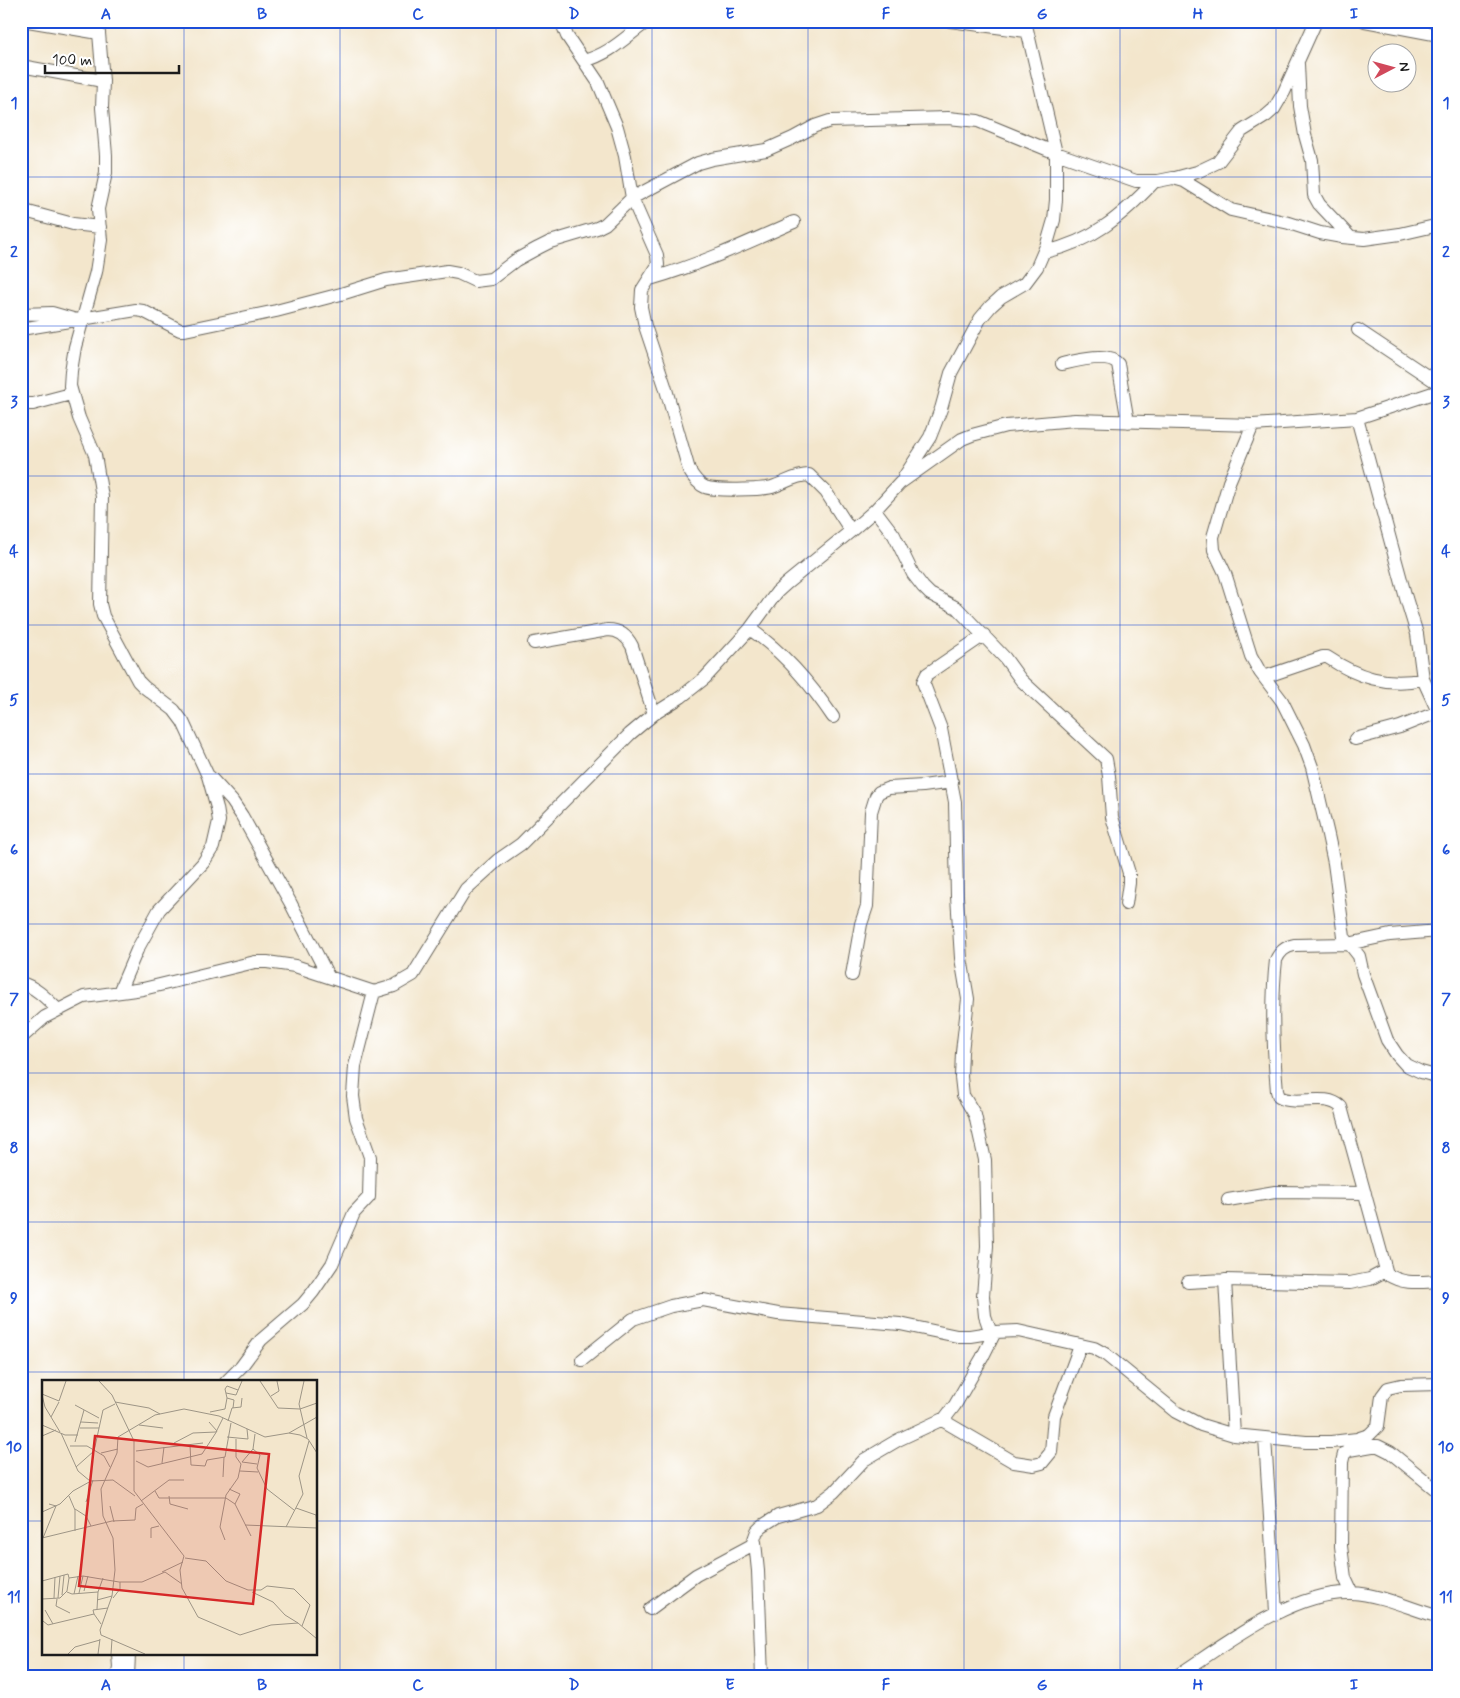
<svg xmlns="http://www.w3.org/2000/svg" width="1460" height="1698" font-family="Mynerve,sans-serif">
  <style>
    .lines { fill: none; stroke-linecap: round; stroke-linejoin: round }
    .minor-casing { stroke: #67635a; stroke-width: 14 }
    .minor { stroke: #fff; stroke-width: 12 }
    .grid { fill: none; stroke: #1d4ed8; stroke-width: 1; stroke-opacity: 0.55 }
    .inset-road { fill: none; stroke: #9d9586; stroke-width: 1 }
    .view { fill: #d62828; fill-opacity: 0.15; stroke: #d62828; stroke-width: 2.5 }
    .inset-edge { fill: none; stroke: #1c1c1c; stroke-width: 2.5 }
    .neatline { fill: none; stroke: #1d4ed8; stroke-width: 2 }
    .grid-label { font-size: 16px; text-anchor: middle; font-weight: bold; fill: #1d4ed8 }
  </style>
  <rect width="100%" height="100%" fill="#fff"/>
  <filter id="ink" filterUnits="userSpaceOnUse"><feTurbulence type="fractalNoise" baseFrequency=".02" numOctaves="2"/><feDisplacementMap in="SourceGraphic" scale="10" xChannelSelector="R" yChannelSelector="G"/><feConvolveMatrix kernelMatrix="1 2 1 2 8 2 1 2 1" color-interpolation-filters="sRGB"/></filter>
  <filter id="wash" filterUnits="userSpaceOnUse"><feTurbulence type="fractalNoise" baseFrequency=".0096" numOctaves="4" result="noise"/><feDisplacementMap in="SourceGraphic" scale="20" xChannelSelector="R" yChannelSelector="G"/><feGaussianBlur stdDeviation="1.12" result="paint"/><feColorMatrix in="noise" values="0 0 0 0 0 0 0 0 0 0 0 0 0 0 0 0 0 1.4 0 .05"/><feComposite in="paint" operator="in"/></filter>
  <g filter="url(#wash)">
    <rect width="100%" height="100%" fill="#f3e6cc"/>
  </g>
  <g filter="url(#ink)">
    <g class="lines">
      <!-- minor casing -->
      <g class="minor-casing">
        <path id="minor" d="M28,21l71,12
          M96,21l3,12 4,48 -1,27 4,47v18l-8,36 3,31 -5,32 -21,75 -4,24 -1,15 9,32 16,37 7,42 -2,107 3,12 35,65 6,6 30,23 9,12 25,54 9,32 2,13 -6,26 -10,16 -44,47 -22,40 -18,42
          M561,21l6,15 31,46 19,45 8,29 7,42 25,57 1,10 -16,25 -1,17 4,19 20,60 24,84c4,7 9,14 16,17 10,4 56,3 67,0 13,-4 23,-12 37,-12l17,17 25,39
          M950,21l76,10
          M1365,21l74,14
          M584,61c28,-8 41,-24 64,-40
          M1298,64l2,42 5,29 7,25 2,35 5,9 32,34
          M21,66l82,15
          M1175,178l22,-6 21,-10 24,-31 24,-15 8,-7 10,-17 32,-71
          M21,210l52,14 27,3
          M1045,252c48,-11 77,-36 110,-71
          M650,279c49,-14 97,-36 144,-57
          M21,314l31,-1 21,6
          M21,329l115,-19 7,1 37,19h5l91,-19 65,-17 45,-14 61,-9 11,2 17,8 16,-2 25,-19 22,-12 12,-6 47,-14 8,-4 27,-26 66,-35 14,-4 54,-9 27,-12 22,-12 15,-5 118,-3 30,3 78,32 80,28h22l15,-3 11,3 47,29 58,13 31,10 22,4 22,2 36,-5 39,-9
          M1358,330l81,54
          M1062,364c13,-3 47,-12 56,0l10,58
          M21,404h12l38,-10
          M1357,418l49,180 11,36 6,45 16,35
          M1253,425l-24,57 -16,55 1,13 11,23 26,83 9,16 22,29 22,44 8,22 16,68 6,28 10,74 15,19 4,18 24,66 10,15 9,10 15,7 18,5
          M904,477l26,-40 11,-28 10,-36 29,-54 11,-13 10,-9 24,-14 12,-16 10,-23 7,-24 2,-20v-47l-31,-132
          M875,510l19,25 19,39 10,13 7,7 27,14 48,50 16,22 85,79 3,17 3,41 17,56v10l-3,21
          M750,629c33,23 60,54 83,88
          M984,635l-57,39 -4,8 18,47 14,73 2,94 4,62 7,41 -6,53 -1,25 2,18 12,20 10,45 2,86 -4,50 2,20 6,17
          M534,643l74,-13c12,0 19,6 24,16l22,68
          M1264,677l59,-20h4c30,20 60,30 96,22
          M1355,739l45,-12 38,-15
          M210,777l22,24 10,15 48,86 38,74
          M1439,931l-49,4 -42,9 -54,1c-9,2 -14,6 -18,15 -5,44 -3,87 1,131l2,6c19,10 46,-5 62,10l46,167c16,11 33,8 52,7
          M852,975l9,-51 6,-18 4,-94 5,-16 3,-4 10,-4 34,-2 29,-4
          M21,983c15,4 26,16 36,26
          M21,1038l24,-21 39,-20 59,-8 112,-27h12l28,4 79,26 20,-6 19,-11 53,-86 32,-29 23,-16 109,-110 24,-20 27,-17 24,-19 45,-49 27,-37 10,-9 64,-52 24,-21 25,-27 62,-44 10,-4 34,-9 69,-6 178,5 104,-7 82,-27
          M1228,1200l47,-8 90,1
          M1225,1280l9,155
          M1188,1282l37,-2 125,3 20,-4 15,-8
          M582,1360l51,-41 38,-13 32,-6 75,14 122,10 57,12h13l25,-4 23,-1 76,17 11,6 71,58 25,13 33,10 72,7h25l26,-3 12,-4 9,-9 4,-30 6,-8 13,-3 38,-1
          M226,1382l15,-15 20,-27 42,-36 10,-12 19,-28 22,-51 15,-16 1,-40 -14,-39 -3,-22 2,-30 19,-74
          M942,1420l72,42 20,3 8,-2 9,-11 3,-36 26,-70
          M1265,1438l11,174
          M755,1542l3,29 4,106
          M1352,1593l-7,-15 -4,-32 1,-84 2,-8 5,-4 23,-4h6l12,6 49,40
          M650,1609l46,-34 56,-30 5,-14 5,-5 16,-10 39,-11 17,-13 30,-32 34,-20 47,-22 10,-13 27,-47 13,-26
          M117,1677l2,-10 -1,-13
          M128,1677l1,-23
          M1175,1677c48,-31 118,-87 177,-84 26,1 57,15 81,22h6"/>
      </g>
      <!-- minor -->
      <use href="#minor" class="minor"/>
    </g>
  </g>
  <!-- grid -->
  <path class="grid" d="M184,21v1361M340,21v1656M496,21v1656M652,21v1656M808,21v1656M964,21v1656M1120,21v1656M1276,21v1656M21,177h1418M21,326h1418M21,476h1418M21,625h1418M21,774h1418M21,924h1418M21,1073h1418M21,1222h1418M21,1372h1418M21,1521h23M316,1521h1123M184,1654v23"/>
  <!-- overview -->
  <g transform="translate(42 1380)">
    <rect width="275" height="275" fill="#f3e6cc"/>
    <path class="inset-road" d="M57,1l13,14 22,46v50l50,65 -4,14 2,18 16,29 42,18 31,-10 27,-2 19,16M218,1l18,27 22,1 17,-6M262,1l-5,23 8,34M184,13l10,2 6,-14M0,14l17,7 7,-20M0,15l3,12 15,25M229,16l8,-5 -2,-10M73,22l34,6 11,6M33,25l24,13M191,28l1,-8 -7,-2 -2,-9 2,-3 11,4M168,32l15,-3 2,-11M9,37l8,-15M186,41l4,-13 9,-1 1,-9M39,42l17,1M0,45l23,10h13M97,45l24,3M38,48h19M19,53l17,38 12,10M247,53l28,-16M213,54l-2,15 -11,13 15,2M0,56l14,-6M185,57l21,2 -1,-10M33,62l9,-32M132,63l19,-10 23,-1 7,-14M148,65l1,20 14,1 2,-6 18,-3 6,-34M28,66h17l17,10 6,11M211,69l7,6 -3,13 10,21 27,21M94,71l67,-8M59,73l17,-4M94,81l12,6 54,-13 15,-23 -8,-9M120,83l2,-16M34,87l18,-16 9,-41 12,-6M198,91l18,1M181,97l1,-20M187,109l11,5 -5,10M113,111l4,7h67M27,116l6,14v21M127,116l1,8 18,5M184,118l9,6 16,32M99,121l28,-21h15M44,122l7,-22M68,126l4,16M254,128l20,7 1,12M33,129l11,7 5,10M0,132l18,-8 13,-13 18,-10 22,-1 22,16M203,145l72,3M244,147l17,-33 -4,-18 10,-35M0,158l70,-17 23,-1 1,-12 7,-4M1,158l13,-32 -7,-2M109,158v-10l8,-2M183,160l-5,-13 6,-32 12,-17 3,-14 -5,-7v-18M143,178l21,3 20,20 22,9h13l6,-4 27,3 16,16 -8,21M120,192l21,-10M0,201l26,-7 1,4M42,211l4,-15M25,212l5,2 26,-2 5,-14M210,212l21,10 12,13 13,8M37,213l4,-17M32,214l4,-18M20,215l2,-20M12,218l1,-21M16,218l2,-22M71,218l7,-9v-7M0,219l18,-1 7,-7 2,-13 14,-2 36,6h23l23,-10 17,12M15,219l-1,7 14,7M55,220l15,-4M55,229l1,-17M3,230l8,14M52,234l-1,-4 15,-2M1,241l5,4 46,-11 7,10M26,274l7,-7 25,-7M56,274l2,-15M69,274l1,-15M103,274l-44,-19 -1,-5 12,-34 3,-26 -2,-32 -10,-22 -2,-27 16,-36 1,-16 37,-22 29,-6 35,7 46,21 24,-4 11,2 8,4 9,14"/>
    <path class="view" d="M53,56l174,18 -16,150 -174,-18z"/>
    <rect width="275" height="275" class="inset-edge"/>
  </g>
  <!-- margin -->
  <rect width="1460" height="1698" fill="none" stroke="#fff" stroke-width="55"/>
  <!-- north arrow -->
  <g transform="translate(1392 68) rotate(84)"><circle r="24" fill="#ffffff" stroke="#a4a4a4"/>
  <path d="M0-4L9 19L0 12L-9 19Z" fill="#d1495b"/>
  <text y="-8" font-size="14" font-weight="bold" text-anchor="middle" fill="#1c1c1c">N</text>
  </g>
  <!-- scale -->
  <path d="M45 65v8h134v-8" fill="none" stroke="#1c1c1c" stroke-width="2.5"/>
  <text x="52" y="65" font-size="15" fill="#1c1c1c" stroke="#ffffff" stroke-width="4" paint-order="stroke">100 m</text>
  <rect x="28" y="28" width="1404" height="1642" class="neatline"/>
  <g class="grid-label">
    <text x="106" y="19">A</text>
    <text x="262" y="19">B</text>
    <text x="418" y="19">C</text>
    <text x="574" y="19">D</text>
    <text x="730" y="19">E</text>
    <text x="886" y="19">F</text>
    <text x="1042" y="19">G</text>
    <text x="1198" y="19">H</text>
    <text x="1354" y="19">I</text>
    <text x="14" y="108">1</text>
    <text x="1446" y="108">1</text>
    <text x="14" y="257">2</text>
    <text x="1446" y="257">2</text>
    <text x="14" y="407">3</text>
    <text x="1446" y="407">3</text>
    <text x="14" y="556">4</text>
    <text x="1446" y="556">4</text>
    <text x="14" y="705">5</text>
    <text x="1446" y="705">5</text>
    <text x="14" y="855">6</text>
    <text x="1446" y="855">6</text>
    <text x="14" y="1004">7</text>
    <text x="1446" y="1004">7</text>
    <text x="14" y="1153">8</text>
    <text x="1446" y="1153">8</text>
    <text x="14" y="1303">9</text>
    <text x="1446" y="1303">9</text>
    <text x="14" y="1452">10</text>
    <text x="1446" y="1452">10</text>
    <text x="14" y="1602">11</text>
    <text x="1446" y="1602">11</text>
    <text x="106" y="1690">A</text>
    <text x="262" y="1690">B</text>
    <text x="418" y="1690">C</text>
    <text x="574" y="1690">D</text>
    <text x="730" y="1690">E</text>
    <text x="886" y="1690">F</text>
    <text x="1042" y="1690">G</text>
    <text x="1198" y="1690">H</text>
    <text x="1354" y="1690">I</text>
  </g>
</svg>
